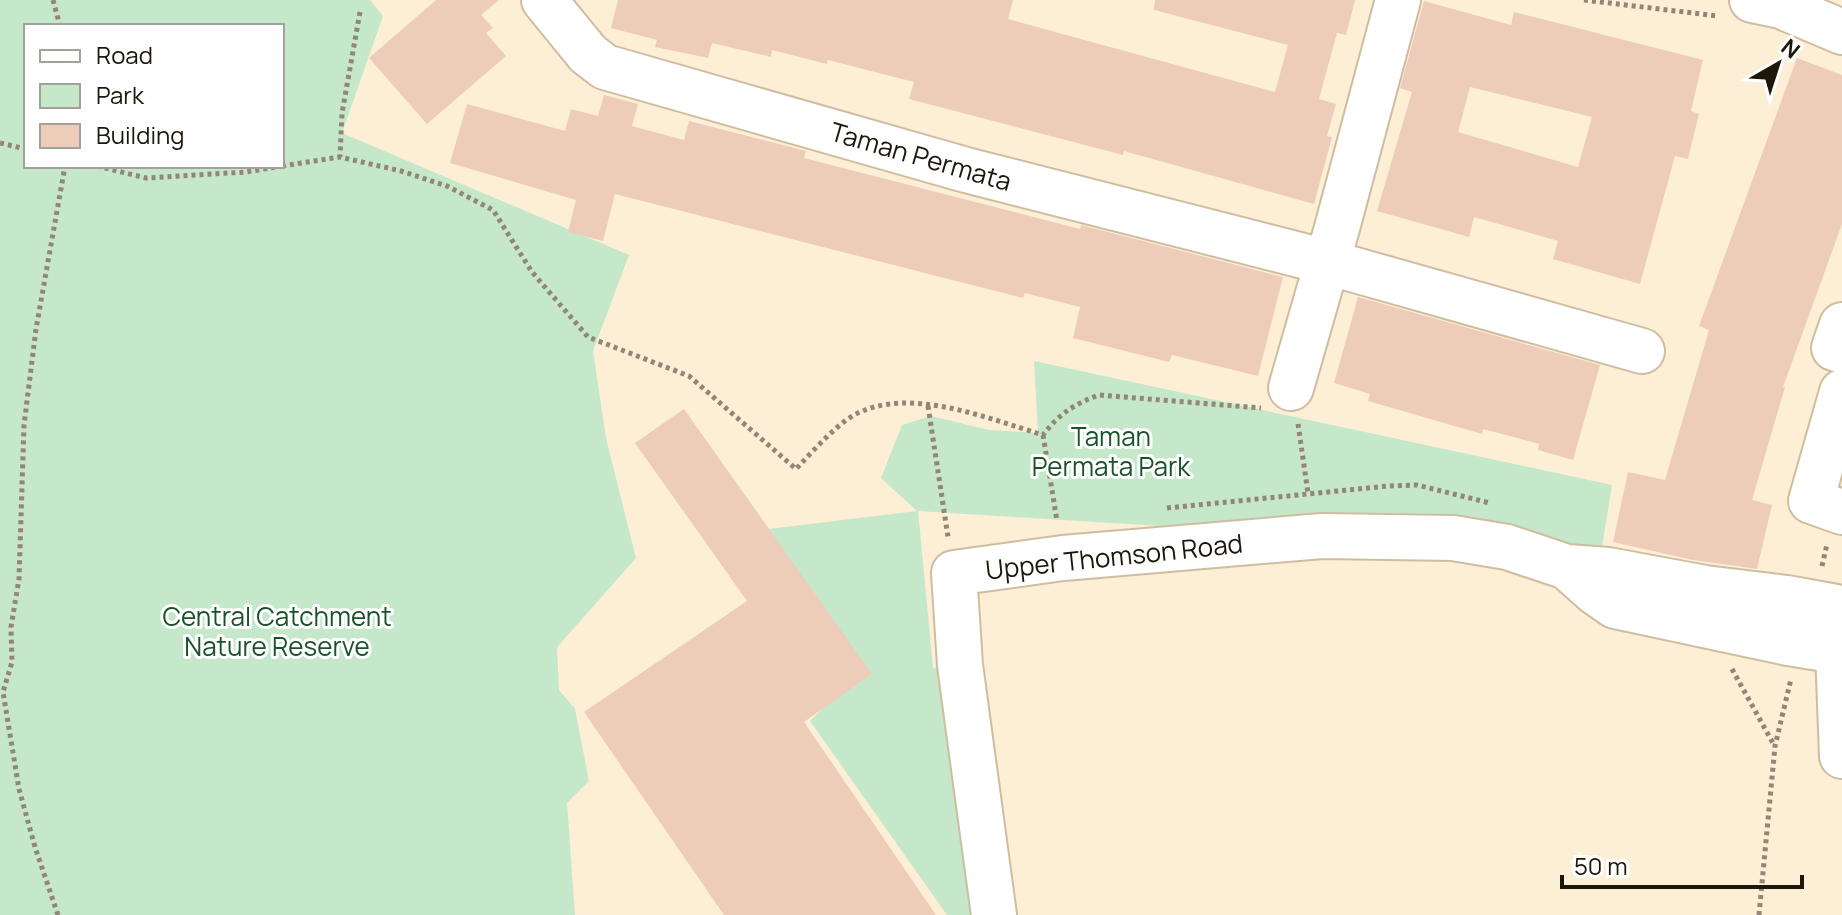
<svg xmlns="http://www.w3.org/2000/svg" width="1842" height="915" font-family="Manrope,sans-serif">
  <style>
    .green { fill: #c5e7ca; fill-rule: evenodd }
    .building { fill: #edcdba; fill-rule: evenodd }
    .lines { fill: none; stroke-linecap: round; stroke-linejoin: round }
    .minor-casing { stroke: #cfbda0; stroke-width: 48 }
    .major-casing { stroke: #cfbda0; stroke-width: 48 }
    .path { stroke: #928775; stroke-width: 5; stroke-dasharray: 4 4; stroke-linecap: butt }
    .minor { stroke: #fff; stroke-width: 44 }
    .major { stroke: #fff; stroke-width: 44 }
    .labels { text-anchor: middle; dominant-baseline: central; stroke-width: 6; stroke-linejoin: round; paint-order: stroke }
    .street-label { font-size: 26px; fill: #1c160b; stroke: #fefefe }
    .park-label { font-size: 26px; fill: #1a532a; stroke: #fefefe }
  </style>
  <rect width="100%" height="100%" fill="#fdeed6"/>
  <!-- green -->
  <path class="green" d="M0,0h370l13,16 -41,117 287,122 -36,96 13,87 30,120 -78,88 -1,5 2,39 16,19 14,72 -22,22 8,112h-575zM26,26h256v140h-256z
    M1034,361l578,124 -12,74 -278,-23 -404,-25 15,157 27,-3 34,250h-47l-137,-194 13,-13 -54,-179 148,-18 -36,-33 21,-53 29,-9 58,14 49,3z"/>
  <!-- building -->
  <path class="building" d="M436,0h63l-18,15 12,13 -7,5 20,23 -79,68 -58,-66z
    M618,0h395l-5,19 267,73 13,-47 -134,-35 1,-10h200l-9,35 -9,-2 -18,66 17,5 -9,32 5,1 -18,67 -190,-53 -1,4 -214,-56 5,-17 -86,-22 -1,4 -55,-14 -1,7 -59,-14 -4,15 -53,-11 2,-7 -46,-12z
    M1424,1l87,24 3,-13 189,48 -12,51 8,3 -11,45 -13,-3 -35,128 -87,-25 5,-18 -84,-24 -5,20 -92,-26 35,-119 -12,-4zM1470,87l122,30 -14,50 -120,-35z
    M1797,58l45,17v149l-59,163h2l-33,113 20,5 -15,64 -64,-9 -80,-18 15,-70 37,8 44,-150 -10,-4z
    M604,95l34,9 -6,22 52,14 5,-19 117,30 -2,7 276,71 1,-4 202,52 -25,99 -86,-21 -3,7 -96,-24 7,-31 -55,-14 -2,5 -408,-104 -12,47 -35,-9 8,-32 -126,-37 17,-59 98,27 6,-22 27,7z
    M1358,297l242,68 -27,95 -35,-10 1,-6 -29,-8 -27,-7 -1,5 -114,-33 2,-7 -36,-11z
    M684,409l188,265 -68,48 132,193h-212l-140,-203 163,-111 -112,-158z"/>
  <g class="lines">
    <!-- minor casing -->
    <g class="minor-casing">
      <path id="minor" d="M544,0l44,54 17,13 361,103 361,92 315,89
        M1752,0l29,6 61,26
        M1842,325l-8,23 8,3
        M1291,388l46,-160 61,-228
        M1842,392l-31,109 31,11
        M1567,567l28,25 20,14 173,37 50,8
        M994,915l-34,-250 -6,-92 109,-15 259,-22 131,2 54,9 60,20 41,3 97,18 82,10 55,10"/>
    </g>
    <!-- major casing -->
    <g class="major-casing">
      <path id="major" d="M1842,631l-4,20 4,105"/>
    </g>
    <!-- path -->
    <path class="path" d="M53,0l7,26
      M1584,0l134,16
      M360,12l-18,101 -2,44 61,14 46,15 46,24 39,62 56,65 101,39 107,93c15,-16 31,-34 49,-48 53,-40 141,-3 198,14 16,-21 31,-31 56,-40l162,13
      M0,143l26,6
      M97,166l49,12 100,-6 36,-6
      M282,166l58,-9
      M928,406l20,131
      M1298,424l10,69
      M1043,435l14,86
      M1167,508l221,-22 29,-1 73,18
      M1822,566l5,-22
      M1732,669l42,76
      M58,915l-23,-68 -16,-58 -16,-97 9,-30 -1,-35 8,-48 5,-154 12,-96 29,-163
      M1759,915l16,-169 16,-67"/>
    <!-- minor -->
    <use href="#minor" class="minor"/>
    <!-- major -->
    <use href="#major" class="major"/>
  </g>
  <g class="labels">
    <!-- street labels -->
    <g class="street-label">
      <text transform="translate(921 156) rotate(16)">Taman Permata</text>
      <text transform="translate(1114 556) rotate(-6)">Upper Thomson Road</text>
    </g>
    <!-- park labels -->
    <g class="park-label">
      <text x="1111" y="436">Taman<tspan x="1111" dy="30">Permata Park</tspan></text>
      <text x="277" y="616">Central Catchment<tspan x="277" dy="30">Nature Reserve</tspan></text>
    </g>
  </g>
  <!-- legend -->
  <rect x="24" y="24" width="260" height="144" fill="#fefefe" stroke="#a4a19d" stroke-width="2"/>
  <rect x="40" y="50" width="40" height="12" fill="#ffffff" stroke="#a4a19d" stroke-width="2"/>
  <text x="96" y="64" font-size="24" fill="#1c160b">Road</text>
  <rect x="40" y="84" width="40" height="24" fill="#c5e7ca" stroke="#a4a19d" stroke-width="2"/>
  <text x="96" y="104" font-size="24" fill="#1c160b">Park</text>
  <rect x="40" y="124" width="40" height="24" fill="#edcdba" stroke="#a4a19d" stroke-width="2"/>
  <text x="96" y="144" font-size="24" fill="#1c160b">Building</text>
  <!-- north arrow -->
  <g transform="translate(1778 64) rotate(39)" stroke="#fefefe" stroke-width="6" paint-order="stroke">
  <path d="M0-6L14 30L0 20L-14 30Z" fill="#1c160b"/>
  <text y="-12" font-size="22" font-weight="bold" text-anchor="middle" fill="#1c160b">N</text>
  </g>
  <!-- scale -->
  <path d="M1562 875v12h240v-12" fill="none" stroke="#1c160b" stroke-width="4"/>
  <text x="1574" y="875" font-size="24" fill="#1c160b" stroke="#fefefe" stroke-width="6" paint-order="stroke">50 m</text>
</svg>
